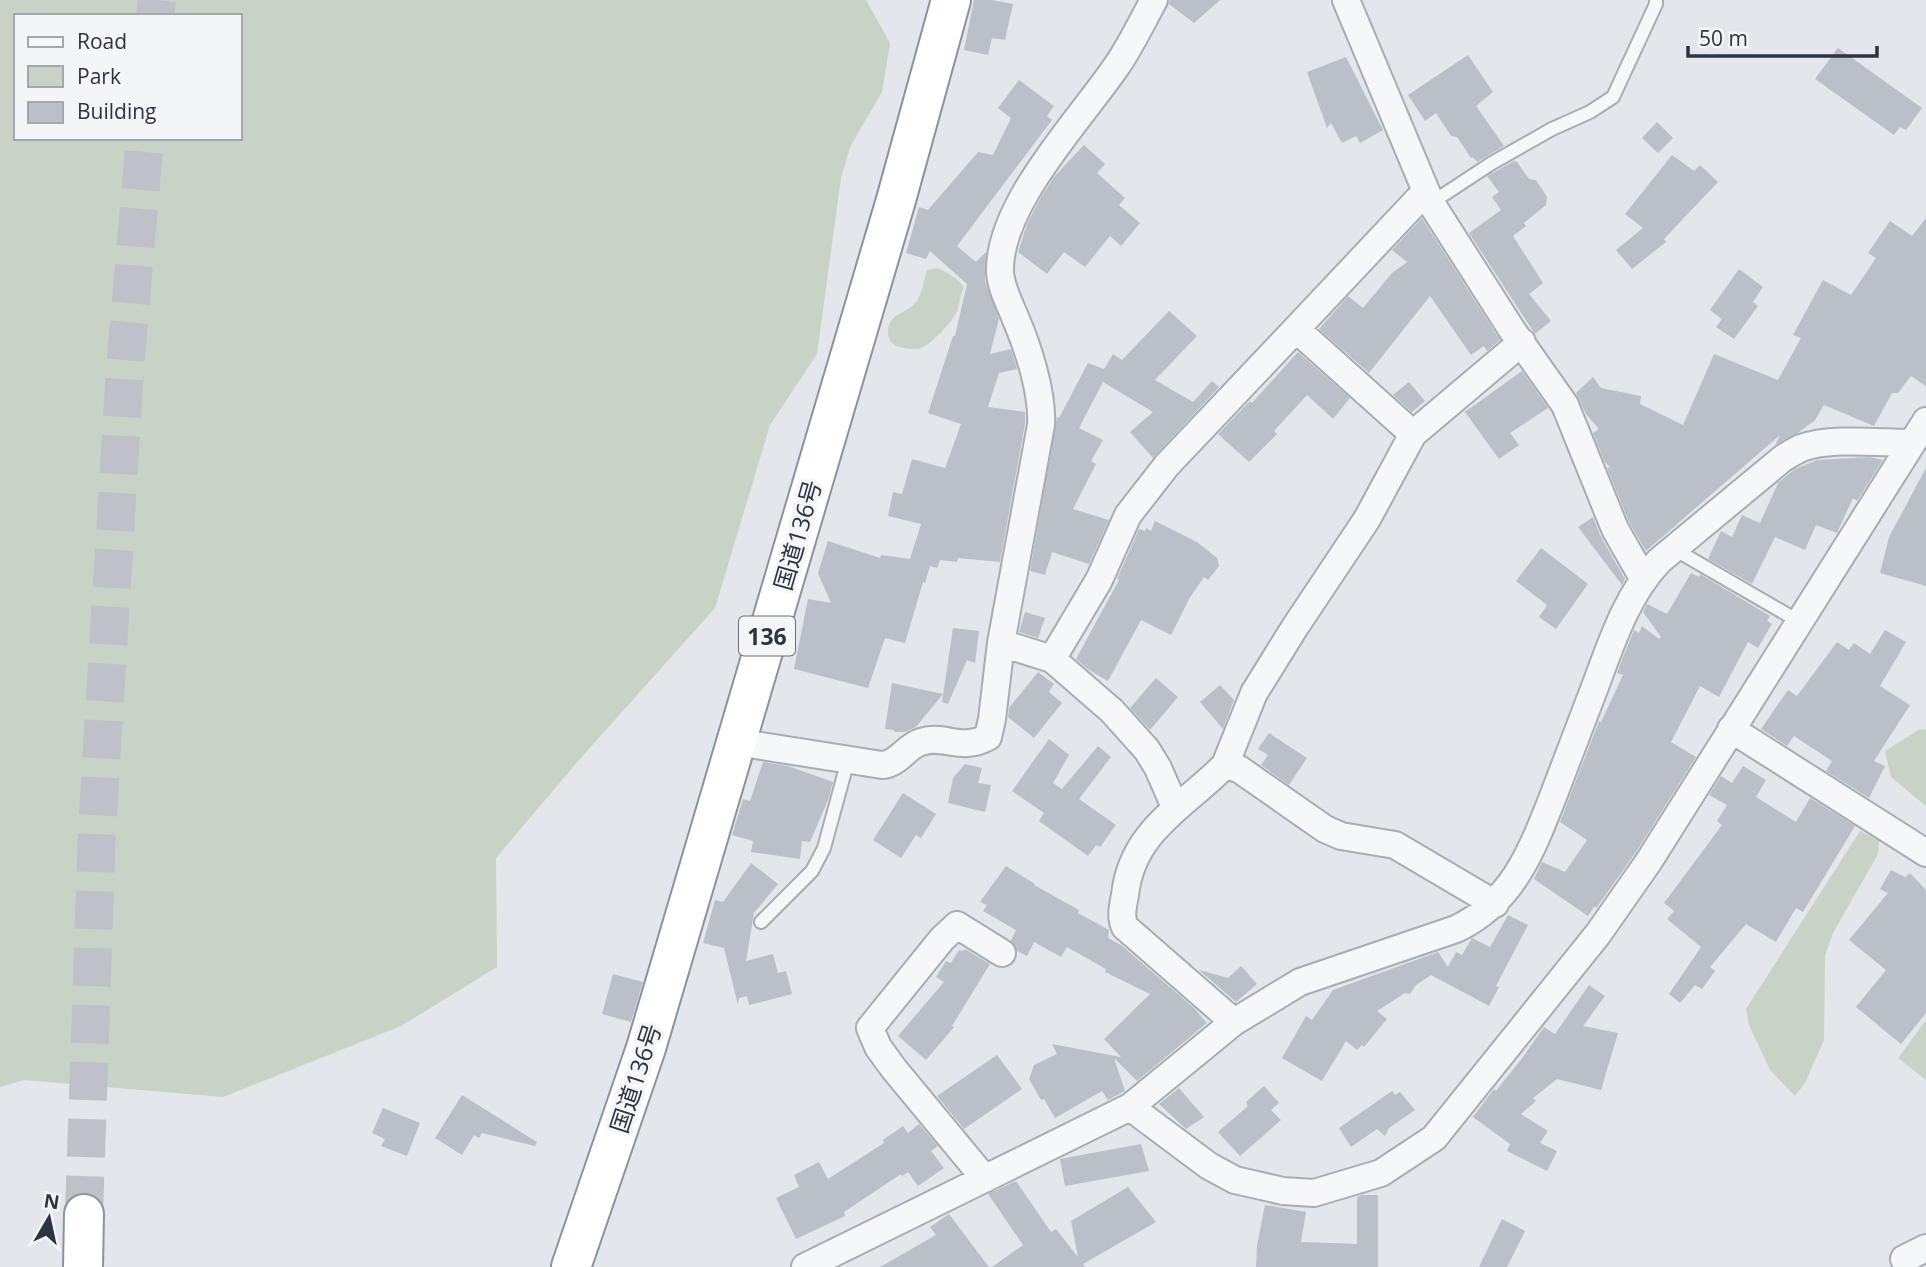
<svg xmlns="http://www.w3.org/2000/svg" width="1926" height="1267" font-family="'Open Sans','Noto Sans JP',sans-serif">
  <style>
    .green { fill: #c8d3c5; fill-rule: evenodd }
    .building { fill: #bbbfc7 }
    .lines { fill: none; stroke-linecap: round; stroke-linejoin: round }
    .highway-tunnel { stroke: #bec2c8; stroke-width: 38; stroke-dasharray: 38 19; stroke-linecap: butt }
    .lane-casing { stroke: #a8adb4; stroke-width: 16 }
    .street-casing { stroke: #a8adb4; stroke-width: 30 }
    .highway-casing { stroke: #8b93a0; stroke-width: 42 }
    .lane { stroke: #f6f7f9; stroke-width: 12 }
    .street { stroke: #f6f7f9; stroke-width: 26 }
    .highway { stroke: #fff; stroke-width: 38 }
    .labels { text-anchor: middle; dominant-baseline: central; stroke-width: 7; stroke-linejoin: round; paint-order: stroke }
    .shield { fill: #f3f5f7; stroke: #686d78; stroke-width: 2 }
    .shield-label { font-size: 23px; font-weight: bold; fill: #2c3341 }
    .street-label { font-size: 24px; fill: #2c3341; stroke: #f3f5f7 }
  </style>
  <rect width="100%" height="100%" fill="#e3e6ea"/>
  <!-- green -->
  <path class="green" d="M0,0h866l24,43 -8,49 -31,53 -10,33 -24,176 -47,71 -55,183 -136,152 -83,98 1,109 -96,59 -178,71 -199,-17 -24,7zM16,16h224v122h-224z
    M937,268c9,4 23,11 27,20 -4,7 -4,13 -6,21 -3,10 -27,36 -37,39 -5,2 -15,1 -21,-1 -8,-1 -12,-8 -12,-16 1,-19 20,-17 29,-30 5,-8 7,-21 10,-31z
    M1920,729l6,1v76l-35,-29 -6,-26z
    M1860,831l19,9 -1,14 -45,79 -8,23 -1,84 -19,43 -10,13 -25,-26 -21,-45 -3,-16z
    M1926,1020v60l-28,-22z"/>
  <!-- building -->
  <path class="building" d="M974,0h18l21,4 -8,36 -13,-2 -4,17 -24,-5z
    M1170,0h50l-26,23 -25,-19z
    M1838,48l84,60 -16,22 -6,-3 -6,8 -79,-56z
    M1468,55l25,37 -17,14 28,40 -27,16 -4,-5 -2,1 -14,-21 -6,-1 -15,-23 -11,8 -17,-26z
    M1346,57l37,73 -23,13 -4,-7 -14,7 -11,-20 -4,5 -20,-56z
    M1019,80l35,26 -7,10 5,4 -95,126 19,16 10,-10 -1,29 14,38 -9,35 21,-5 6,20 -18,4 -11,34 37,5v12l-25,138 -42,-4 -1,4 -17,-2 -3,8 -7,-2 -5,17 -2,-1 -18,61 -20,-5 -17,50 -74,-19 14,-70 23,4 -13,-30 10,-32 52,17 1,-3 29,4 11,-35 -33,-8 5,-24 9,2 10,-35 33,9 16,-44 -33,-11 25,-77h2l12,-52 -37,-33 -4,8 -20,-6 13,-46 9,3 50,-58 15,3 18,-37 -13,-10z
    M1657,122l16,16 -15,15 -16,-15z
    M1084,145l21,19 -8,9 28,25 -6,7 21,18 -19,23 -11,-10 -25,31 -21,-15 -17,22 -29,-22 1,-3 8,-25 14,-27 13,-20z
    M1672,155l22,16 6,-6 18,17 -54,57 2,3 -34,27 -16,-19 27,-22 -18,-14z
    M1514,161l3,1 12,17 7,1 11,17 -1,8 -22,18 2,3 -13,10 30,47 -14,11 22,27 -16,13 -66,-101 32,-23 -9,-13 7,-5 -12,-16z
    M1422,218l78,122 -13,11 -3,-5 -13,9 -41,-59 -61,77 -50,-44 29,-33 15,12 29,-35 15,-11 -15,-12z
    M1926,218v168l-15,-10 -13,17h-6l-18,33 -50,-21 -9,15 -16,12 -24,13 5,-10 -134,116 -17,-29 -22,-54 3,-1 -6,-6 -11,-28 6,-4 -13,-15 -10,-21 17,-16 8,11 40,8 -1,8 43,21 31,-71 64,26 23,-42 -8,-3 30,-55 28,15 25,-37 -8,-5 22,-32 22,15z
    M1739,269l24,18 -10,15 5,4 -24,33 -18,-12 6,-8 -12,-9z
    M1169,311l28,25 -42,44 38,22 19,-21 7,6 -66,71 -23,-26 23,-20 -50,-30 -24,46 24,12 -12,21 5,3 -23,45 36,11 -20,44 -37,-12 -7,23 -15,-4 27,-154 2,1 29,-55 16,6 9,-15 9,6z
    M1298,352l52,46 -17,21 -26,-24 -33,36 3,3 -28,28 -31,-28 32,-33 2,2z
    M1522,371l26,37 -38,25 9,12 -20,14 -34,-47z
    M1409,382l16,19 -13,11 -19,-17z
    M1870,457l13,3 -26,41 -4,-3 -16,35 -21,-8 -11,25 -30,-13 -23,47 -44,-25 13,-28 11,6 10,-22 18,8 18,-40 17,-14 22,-9z
    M1926,468v118l-46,-13 9,-36z
    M1593,517l8,20 24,42 -3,6 -44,-58z
    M1155,521l42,21 20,16 2,8 -11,14 -4,-3 -15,22 -18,36 -30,-15 -33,61 -19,-11 -13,-11 43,-79 -2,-1 22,-50 6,2 1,-3 5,3z
    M1541,548l47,36 -32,45 -17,-12 8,-12 -31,-24z
    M1691,573l8,4 1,-3 70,42 -3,5 5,3 -14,24 -10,-6 -29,55 -19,-11 -29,56 25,15 -60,95 -39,55h-3l-6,9 -54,-37 8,-17 23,10 22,-32 -27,-18 39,-101 2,1 22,-47 -6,-2 6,-16 11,-27 5,3 3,-7 17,13 2,-2 -18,-25 4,-8 20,10z
    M1025,612l20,6 -7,20 -19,-6z
    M953,628l26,3 -4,32 -8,-3 -19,44 -6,-2z
    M1885,630l21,12 -26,44 30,19 -36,56 11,5 -16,32 -43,-27 6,-10 -38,-25 -7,10 -26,-17 27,-39 9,6 40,-54 12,8 5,-7 16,11z
    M1038,672l16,12 -5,8 13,11 -28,35 -26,-21 1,-9z
    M1156,678l22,19 -28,33 -20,-22z
    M892,683l51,11 -27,33 -11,5h-11v-2l-9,-1z
    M1220,685l14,15 -11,29 -23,-27z
    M1269,733l38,25 -18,27 -28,-20 7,-10 -10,-6z
    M1049,739l20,16 -16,28 9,6 36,-43 13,11 -32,42 37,26 -16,22 -4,-2 -8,11 -49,-35 5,-8 -32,-22z
    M763,762l25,4 45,16 -5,18 -18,42 -8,-1 -2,18 -49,-7 2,-11 -21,-6 11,-36 7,2z
    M965,764l17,4 -4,15 13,2 -6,27 -37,-9 5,-25z
    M1743,766l23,14 -10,17 40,25 14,-24 45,28 -52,86 -7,-4 -20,34 -30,-18 -36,43 5,4 -13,18 -7,-4 -15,18 -11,-9 32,-47 -34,-28 7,-8 -10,-8 58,-78 -5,-4 10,-16 -18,-10 12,-19 11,7z
    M903,793l33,21 -15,24 -5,-3 -15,23 -28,-18z
    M751,863l27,21 -24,29 -8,48 27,-7 5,19 8,-2 6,23 -43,11 -2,-9 -8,2 -1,7 -14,-57 -21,-5 12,-43 8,2z
    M1006,866l29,18 -1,1 45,25 -1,3 31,17 -1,8 13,7 73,63 13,15 -70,58 -23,-23 11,33 -17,9 -6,-9 -47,27 -11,-19 -3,1 -12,-21 5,-14 23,-11 -5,-10 69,13 -17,-18 46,-45 -45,-22 1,-3 -39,-22 -6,10 -27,-15 -7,14 -10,-5 -6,-11 5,-10 -33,-19 4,-6 -7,-3z
    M1891,870l14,7 5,-4 16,17v123l-25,31 -45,-37 30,-37 -37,-30 39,-47 -8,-4z
    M1508,915l20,10 -32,61 3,1 -10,19 -58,-31 -15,10 -6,9 -5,-1 -28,18 10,8 -23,28 -2,-2 -5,5 -11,-9 -24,40 -40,-23 24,-42 6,4 21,-30 105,-38 10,15 8,-15 6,3 10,-17 18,9z
    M965,949l25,15 -38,62 2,1 -28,33 -28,-24 46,-54 -8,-5 10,-16 5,2 8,-13 4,1z
    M1241,966l16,18 -21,18 -37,-32 29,8z
    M613,974l30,8 -12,40 -29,-8z
    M1589,985l16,11 -22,30 35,7 -17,57 -44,-11 -24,19 3,3 -15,13 27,17 -8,12 17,8 -10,20 -40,-20 3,-7 -37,-27 21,-28 2,2 27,-34 21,-30 11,7z
    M997,1055l25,34 -58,40 -27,-33z
    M1264,1086l15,17 -8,7 10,10 -41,36 -22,-24 30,-26 -2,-4z
    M1179,1088l25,29 -18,12 -27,-25z
    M1392,1091l3,4 5,-3 15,18 -26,18 -4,8 -8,-7 -26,18 -12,-19z
    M462,1095l75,47 -2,4 -53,-13 -3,5 -5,-3 -12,20 -27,-17z
    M383,1108l37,15 -13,33 -26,-10 4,-7 -13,-6z
    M919,1124l19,22 -7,5 13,17 -26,18 -10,-14 -6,4 -1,-2 -57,38 1,4 -49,23 -20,-41 23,-11 -5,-12 25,-13 9,17 56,-36 -1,-3 20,-14 5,7z
    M1141,1144l8,27 -84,15 -5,-27z
    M1016,1181l35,51 5,-3 22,28 -7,-36 57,-34 28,35 -73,42 2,3h-93l31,-22 -35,-51z
    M1362,1195h16v72h-122l1,-22 8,-40 41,7 -5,30 56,2v-47z
    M949,1214l40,53h-109l56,-32 -6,-8z
    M1502,1219l23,12 -18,36h-28z"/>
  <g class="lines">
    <!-- highway-tunnel -->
    <path class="highway-tunnel" d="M155,16l2,-16
      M84,1214l13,-384 28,-462 20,-230"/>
    <!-- lane casing -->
    <g class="lane-casing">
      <path id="lane" d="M1431,203l61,-40 60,-34 38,-17 23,-15 43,-93v-4
        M1674,549l126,73
        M761,922l51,-51 12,-23 24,-88"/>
    </g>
    <!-- street casing -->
    <g class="street-casing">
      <path id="street" d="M1346,0l85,203 81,127 53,75 50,124 28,49
        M1296,329l130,-138
        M1001,643l51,16 60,52 35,39 11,18 17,39
        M1052,659l47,-79 29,-65 39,-50 129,-136 117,105
        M1731,729l195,124
        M736,742l146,23c17,-1 24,-19 39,-23 23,-8 40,10 67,-5l4,-18 9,-76 40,-218c2,-32 -13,-78 -26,-108 -6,-15 -14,-29 -15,-45 -2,-69 84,-156 120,-211 13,-20 23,-41 34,-61
        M1225,765l29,-72 41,-66 72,-108 46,-85 109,-92
        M1234,1022l-109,-95c-5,-11 -2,-21 0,-32 7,-65 59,-88 100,-130l14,4 86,60 16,7 54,9 100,59
        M1130,1107l79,59 26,14 48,11 31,2 67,-20 53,-35 164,-204 51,-73 277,-440
        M985,1179l-91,-110 -16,-22 -8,-19 72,-89 15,-14 45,28
        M1904,1259l22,-11
        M805,1267l325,-160 104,-85 66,-40 156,-53c57,-27 76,-79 98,-135 14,-37 28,-73 42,-110 16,-43 31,-89 63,-123l123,-102c6,-4 13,-8 19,-11 31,-11 78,-5 111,-5"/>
    </g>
    <!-- highway casing -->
    <g class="highway-casing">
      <path id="highway" d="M83,1267l1,-53
        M571,1267l75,-219 250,-848 55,-200"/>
    </g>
    <!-- lane -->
    <use href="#lane" class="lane"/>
    <!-- street -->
    <use href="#street" class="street"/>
    <!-- highway -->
    <use href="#highway" class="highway"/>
  </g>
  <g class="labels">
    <!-- shield labels -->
    <rect class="shield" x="739" y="616.5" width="56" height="39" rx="5"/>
    <g class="shield-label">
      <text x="767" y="636">136</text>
    </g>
    <!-- street labels -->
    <g class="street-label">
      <text transform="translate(797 535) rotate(-74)">国道136号</text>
      <text transform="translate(635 1078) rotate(-72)">国道136号</text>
    </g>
  </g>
  <!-- legend -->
  <rect x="14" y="14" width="228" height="126" fill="#f3f5f7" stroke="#a3a7ae" stroke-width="2"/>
  <rect x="28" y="37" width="35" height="10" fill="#f6f7f9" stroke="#a3a7ae" stroke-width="2"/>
  <text x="77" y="49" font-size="21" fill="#2c3341">Road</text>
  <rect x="28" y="66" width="35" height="21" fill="#c8d3c5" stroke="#a3a7ae" stroke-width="2"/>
  <text x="77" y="84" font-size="21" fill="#2c3341">Park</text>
  <rect x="28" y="102" width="35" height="21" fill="#bbbfc7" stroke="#a3a7ae" stroke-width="2"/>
  <text x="77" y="119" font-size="21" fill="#2c3341">Building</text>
  <!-- north arrow -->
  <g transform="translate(49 1218) rotate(9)" stroke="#f3f5f7" stroke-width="5" paint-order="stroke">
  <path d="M0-5L12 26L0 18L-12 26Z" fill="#2c3341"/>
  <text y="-10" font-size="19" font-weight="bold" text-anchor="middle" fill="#2c3341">N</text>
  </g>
  <!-- scale -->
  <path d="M1688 46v10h189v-10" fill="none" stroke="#2c3341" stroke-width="3.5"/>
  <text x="1699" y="46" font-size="21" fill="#2c3341" stroke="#f3f5f7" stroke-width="5" paint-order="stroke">50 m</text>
</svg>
